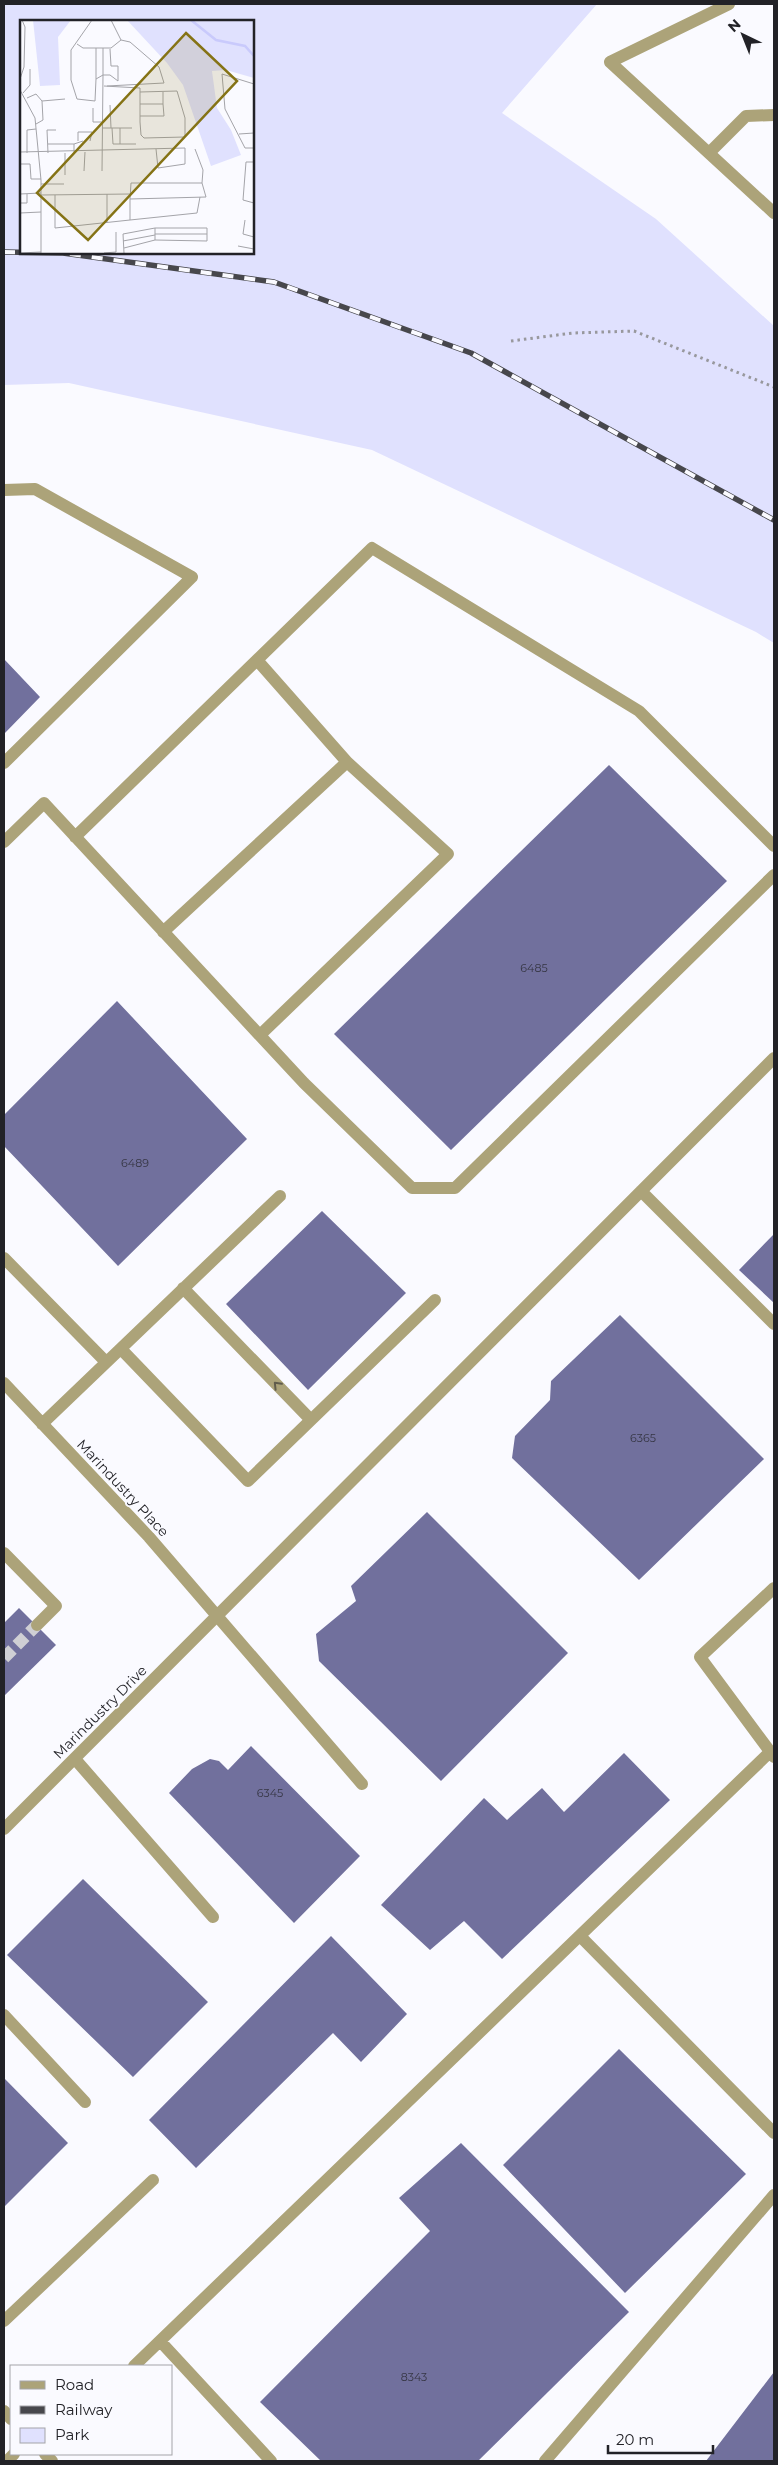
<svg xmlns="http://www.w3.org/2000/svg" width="778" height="2465" font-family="Montserrat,sans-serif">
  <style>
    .green { fill: #e0e1fe; fill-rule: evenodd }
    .building { fill: #71709d }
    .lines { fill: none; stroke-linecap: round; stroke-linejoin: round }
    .minor-tunnel { stroke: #cfcfd4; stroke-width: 12; stroke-dasharray: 12 6; stroke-linecap: butt }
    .path { stroke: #98989d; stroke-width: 3; stroke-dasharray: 2.5 4; stroke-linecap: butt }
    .minor { stroke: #aca379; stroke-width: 12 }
    .rail-casing { stroke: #47474c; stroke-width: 5.5 }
    .rail { stroke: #fafaff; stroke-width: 4; stroke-dasharray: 11; stroke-linecap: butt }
    .oneway { stroke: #605c4c }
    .labels { text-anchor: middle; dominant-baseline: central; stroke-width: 4; stroke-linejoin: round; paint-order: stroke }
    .number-label { font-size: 11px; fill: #363644 }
    .street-label { font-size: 14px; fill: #222227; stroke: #fafaff }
    .inset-river { fill: none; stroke: #c9cafc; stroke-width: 2.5 }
    .inset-road { fill: none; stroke: #a4a4a9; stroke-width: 1 }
    .view { fill: #857315; fill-opacity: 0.15; stroke: #857315; stroke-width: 2.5 }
    .inset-edge { fill: none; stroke: #222227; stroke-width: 2.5 }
  </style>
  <rect width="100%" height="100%" fill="#fafaff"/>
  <!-- green -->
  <path class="green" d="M4,4h593l-95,109 154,106 118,107v317l-18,-11 -384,-182 -303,-67 -65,2zM21,21h231v231h-231z"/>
  <!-- building -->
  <path class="building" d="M4,659l36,38 -36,37z
    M609,765l118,116 -276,269 -117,-116z
    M117,1001l130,138 -129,127 -114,-120v-31z
    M322,1211l84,82 -98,97 -82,-86z
    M774,1234v69l-35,-33z
    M620,1315l144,144 -125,121 -127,-122 3,-22 35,-36 1,-19z
    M427,1512l141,141 -127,128 -122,-120 -3,-27 40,-33 -5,-15z
    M19,1608l37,37 -52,51v-73z
    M251,1746l109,110 -66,67 -125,-130 23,-24 18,-10 9,2 9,9z
    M624,1753l46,47 -168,159 -38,-38 -34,29 -49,-45 103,-107 23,22 35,-32 22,24z
    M83,1879l125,123 -75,75 -126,-122z
    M331,1936l76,78 -46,48 -28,-29 -137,135 -47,-48z
    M619,2049l127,125 -121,119 -122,-128z
    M4,2078l64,65 -64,64z
    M461,2143l168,169 -151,149h-157l-61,-59 170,-171 -31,-33z
    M774,2372v89h-68z"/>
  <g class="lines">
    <!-- minor-tunnel -->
    <path class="minor-tunnel" d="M4,1658l33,-33"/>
    <!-- path -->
    <path class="path" d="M511,341l62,-8 61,-2 140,56"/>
    <!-- minor -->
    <path class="minor" d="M729,4l-119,58 164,151
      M709,153l37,-37 28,-1
      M4,490l31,-1 157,88 -188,186
      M75,837l297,-289 267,163 135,135
      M4,842l40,-39 260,280 108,105h43l319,-313
      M163,932l184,-170 -90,-102
      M260,1035l188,-181 -101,-92
      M641,1191l133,133
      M4,1258l102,104
      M183,1288l128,132
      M121,1349l127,132 187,-181
      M4,1383l145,154 213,247
      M42,1424l238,-228
      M4,1553l52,53 -19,19
      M774,1588l-74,69 74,100
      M75,1759l138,158
      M4,1829l770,-771
      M580,1936l194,197
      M4,2015l81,87
      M4,2321l149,-141
      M160,2341l111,120
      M134,2366l636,-614
      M4,2411l7,8
      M45,2454l7,7
      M7,2461l7,-7
      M545,2461l229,-266"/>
    <!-- rail casing -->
    <g class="rail-casing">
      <path id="rail" d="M4,252l59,1 211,29 197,71 303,167"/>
    </g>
    <!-- rail -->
    <use href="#rail" class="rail"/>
  </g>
  <!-- one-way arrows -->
  <defs><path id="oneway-chevron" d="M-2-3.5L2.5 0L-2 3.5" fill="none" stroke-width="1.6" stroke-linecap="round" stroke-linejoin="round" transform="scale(1.25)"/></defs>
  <use class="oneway" href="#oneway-chevron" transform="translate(277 1385) rotate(-134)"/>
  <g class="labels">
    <!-- number labels -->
    <g class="number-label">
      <text x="534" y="968">6485</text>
      <text x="135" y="1163">6489</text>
      <text x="643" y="1438">6365</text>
      <text x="270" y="1793">6345</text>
      <text x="414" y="2377">8343</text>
    </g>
    <!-- street labels -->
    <g class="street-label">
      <text transform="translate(123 1488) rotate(47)">Marindustry Place</text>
      <text transform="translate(100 1712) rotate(-45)">Marindustry Drive</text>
    </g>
  </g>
  <!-- overview -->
  <g transform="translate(20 20)">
    <rect width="234" height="234" fill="#fafaff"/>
    <path d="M13,0h38l-13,17 2,48 -20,1zM107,0h127v58l-28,-8 -14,1 5,37 14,22 10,25 -30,11 -28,-81 -16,-22z" fill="#e0e1fe"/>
    <path class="inset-river" d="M171,0l25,20 29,6 9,10"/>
    <path class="inset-road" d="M72,0l-21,30v30l6,19 18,2 1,-22 7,-4 -1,96M57,24l6,4h28l10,-8M83,28v27h7l8,6M90,29l1,17h7v15M0,59l4,-12 1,-40 -3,-7M76,59v-31M234,64l-32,-10 3,35 20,39h9M84,66l36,2v34l1,13 3,3 41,-1v-19l-8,-27 -37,1M87,66l57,-3 -5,-16 -29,-25 -9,-2 -10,-20M0,70l15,28 6,62v73M3,73l7,-8v-16M7,78l9,-4 6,7 23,-2M120,84h23v-12M90,85l1,23M73,88v14h10M120,96h24l-1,-12M16,104l7,-4 -1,-19M83,108h29M92,108l1,16h23M100,108v16M219,114l15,-1M58,121v-9h14l-2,9M28,124h26M175,129l8,21 -1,13M0,132l165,-4v16l-27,4 -2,-19M54,132v-8l9,-3M7,133v-23l9,-1M28,133l-1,-23h9M234,142h-8l-3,38 11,3M0,144h10l1,15h10M64,151l1,-19M45,155v-22M111,163h71l4,14 -76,2zM21,164h23M0,174l21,-1M87,174v28M21,175l89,-1M35,175v33l75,-8M110,179v21l67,-7 3,-16M0,183h7v-9M0,193l21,-1M225,200l-2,14 11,3M135,214h52M103,221l32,-6M218,226l16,3M104,228l31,-8M0,233l21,-1M84,233l12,-1v-20M104,233l-1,-19 32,-6h52v13l-52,-1v-12"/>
    <path class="view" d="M166,13l51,48 -149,159 -51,-47z"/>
    <rect width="234" height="234" class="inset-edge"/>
  </g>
  <!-- border -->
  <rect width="778" height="2465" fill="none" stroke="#222227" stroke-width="10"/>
  <!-- legend -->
  <rect x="10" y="2365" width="162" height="90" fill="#fafaff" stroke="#a4a4a9"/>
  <rect x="20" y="2381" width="25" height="8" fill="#aca379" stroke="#a4a4a9"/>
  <text x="55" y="2390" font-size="15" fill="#222227">Road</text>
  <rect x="20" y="2406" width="25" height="8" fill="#47474c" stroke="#a4a4a9"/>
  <text x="55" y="2415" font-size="15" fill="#222227">Railway</text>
  <rect x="20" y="2428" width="25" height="15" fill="#e0e1fe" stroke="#a4a4a9"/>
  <text x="55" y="2440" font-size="15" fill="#222227">Park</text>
  <!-- north arrow -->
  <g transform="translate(743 35) rotate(317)" stroke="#fafaff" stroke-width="4" paint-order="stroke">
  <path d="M0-4L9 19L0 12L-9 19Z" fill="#222227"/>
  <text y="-8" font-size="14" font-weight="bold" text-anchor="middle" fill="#222227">N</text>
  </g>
  <!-- scale -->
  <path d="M608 2445v8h105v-8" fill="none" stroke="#222227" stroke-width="2.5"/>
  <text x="616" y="2445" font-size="15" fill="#222227" stroke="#fafaff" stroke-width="4" paint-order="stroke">20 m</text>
</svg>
